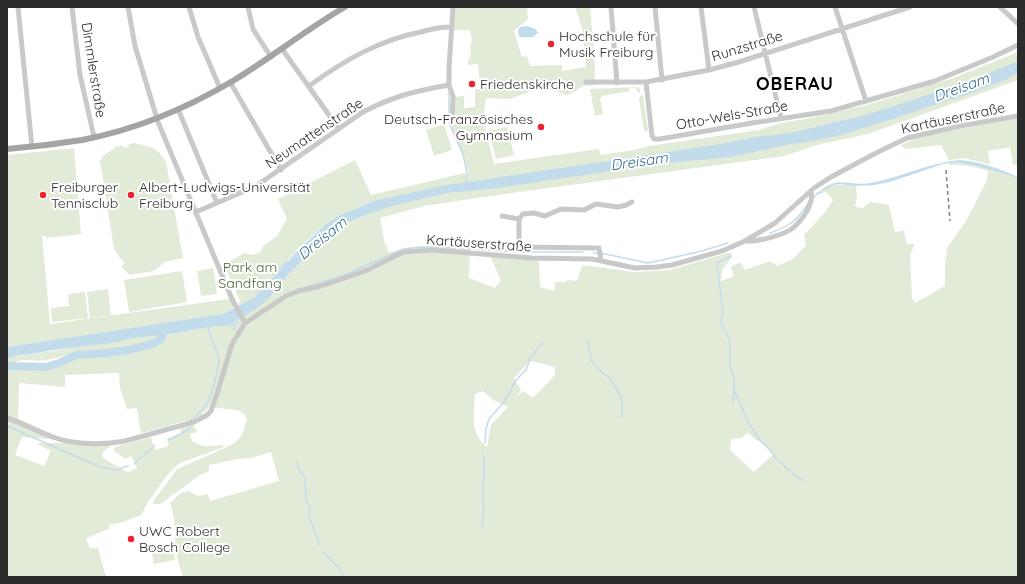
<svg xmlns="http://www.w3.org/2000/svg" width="1025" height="584" font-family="Quicksand,sans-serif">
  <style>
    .green { fill: #e2ead8; fill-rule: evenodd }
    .water { fill: #c3dceb }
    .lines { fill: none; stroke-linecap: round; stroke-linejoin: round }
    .stream { stroke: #c3dceb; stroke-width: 1.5 }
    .river { stroke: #c3dceb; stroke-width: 8 }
    .minor { stroke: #c9c9c9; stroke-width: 5 }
    .major { stroke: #a4a4a4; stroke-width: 6 }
    .rail { stroke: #818181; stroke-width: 1.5; stroke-dasharray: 4 3; stroke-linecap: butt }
    .poi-dot { fill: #eb2633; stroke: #fff; stroke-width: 1.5 }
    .labels { text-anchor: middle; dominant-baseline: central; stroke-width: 4; stroke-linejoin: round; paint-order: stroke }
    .poi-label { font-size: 14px; fill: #2c2c2c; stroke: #fff; text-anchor: start }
    .street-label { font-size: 14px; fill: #2c2c2c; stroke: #fff }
    .park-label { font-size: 14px; fill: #4e6838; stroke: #fff }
    .water-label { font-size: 15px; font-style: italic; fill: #386d8f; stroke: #fff }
    .district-label { font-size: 18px; font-weight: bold; letter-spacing: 1px; fill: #000; stroke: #fff }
  </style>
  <rect width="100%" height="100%" fill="#fff"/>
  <!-- green -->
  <path class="green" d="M454,7h73l1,12 -14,12 8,26 5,-1 3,10 32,-1v6l24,-4 -4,-39 -7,-21h15l5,60 -1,18 -11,1 -9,6 -8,3 -23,-8 -33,12 -24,-1 -3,22 11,44 105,-15 1,6 34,-5 15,-4 110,-16 22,-7 30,-5 56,-13 86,-27 65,-26v28l-150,54 -51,11 -33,11 -294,40 -66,10 -44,12 5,27h2l1,8 17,-5 17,-2 48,1 -1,31 26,10 6,-8 -11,-24 49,5 1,26 14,4 1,-9h11l1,-2 10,1 5,-16 53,7 35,-2 61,-18 1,5 -10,13 -1,11 13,-5 -3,-9 9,-5 5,8 25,-9 7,5 16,-7 13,-14 -2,-10 22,-24 7,-11 -7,-8 -8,3c11,-11 24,-12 38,-9l1,11 -2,10 8,1 7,-6 19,3 6,27 9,-1 3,13h8l-5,10 2,44 3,5 30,-17v-21l2,-17 19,-27 21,-41 1,-9c-13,-4 -26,-7 -39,-6l-1,-2 7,-1 22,4 41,12v399h-835c-3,-9 -6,-18 -7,-28 -2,-17 0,-30 -6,-46l11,-10 7,-2 10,5 10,-2 2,7 69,-20 -8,-29 -20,6 -14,1 -28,6v6l-9,4 -26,19h-1c-7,6 -12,13 -21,9l25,-34 46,-20 13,-7 7,-9 4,-14 -4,-6 -6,-3 -28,-3 -9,9 -7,3 -52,14 -4,-25 -10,1 -7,-21 -1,-15 -54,2v12l-46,-4 -1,36 35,15 -4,5 -27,-2 -7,18 29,11 7,-15 -14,-7 2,-1h33l38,3 -7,6 -1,5 23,14 2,2 10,-5 -6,-12 -6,3 -12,-9 2,-3 36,-10 4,13 14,-4 -2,-7 14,-5 -1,-5 14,-4 3,7 -7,2 2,7 7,4 10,1 14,-1 1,2 -44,16 -12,11 -20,28 -7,13 -18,7 -14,3v4l-23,9 4,10h8l8,29h-99v-209c13,-2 27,2 40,0 9,-1 17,-7 26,-9 20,-4 83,-5 92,-24l51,-9h11l23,-13 30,-28 8,-10 39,-39 21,-14 30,-11 -4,-9c-36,10 -62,31 -87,59 -9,11 -18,26 -30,35 -5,4 -12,7 -19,10l2,-5 -16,-36 20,-12 8,2 9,-3 2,-6 14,-10 10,-17 -9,-20 77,-39 16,35 98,-23 -19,-48 4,-27 10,-1v12l11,-1v-18h5l-1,-3h4l-1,-4h-2l-2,-18 -10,1v-6h2v-4h1l-1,-9h1v-4l1,-1 -2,-11h-17zM532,361l23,6v8l-22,23 -10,-7 -8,8 6,-9 -7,-12 13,-14zM483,391l10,9 15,7 -17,18 -4,22c-18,-13 -13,-34 -12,-53zM747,433l14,10 13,11 -20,18 -24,-22 1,-11 10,-1z
    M637,87l3,2v4l-3,-2 -1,-3h-7l1,3 -28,5 -2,3 3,15 -8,2 -5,-27z
    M643,95l5,36h-4l-5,-32 1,-3z
    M1018,118v47h-5l-3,-18 -22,4 2,13 -26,-6 -15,2 -8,-15 -35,4 -5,-4 21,-9z
    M444,124l8,26 -18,6 -8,-26z
    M507,127l7,28 -18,4 -7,-28z
    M136,143l1,1c15,3 21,4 29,18l17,96 -19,4 -7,7 -4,2 -23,4 -9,-8 4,-5 -5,-4 -6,-9 -14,-88 4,-6 11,-7v-1l7,-2 1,2 3,1 3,-2v-2z
    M74,148l7,86 -35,4v-2h-4l8,88 179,-25 5,9 -11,6 -29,5 -187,28v-192z
    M213,268l4,26 -16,2 -4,-25z
    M182,271l5,31 -58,10 -5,-32z
    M108,289l3,26 -21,3 -3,-26z
    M85,292l3,26 -36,4 -1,-14 18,-2 -1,-12z
    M159,336v3c-15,9 -41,11 -59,12 -4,0 -8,-1 -12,-1 -14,2 -28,8 -42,10 -7,1 -14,0 -21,0 -6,0 -12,3 -18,4v-5l14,-5 6,1 114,-18z
    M173,550l2,10 -21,4 -2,-10z"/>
  <!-- water -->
  <path class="water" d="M528,26l4,2 4,1 2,4 -4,3 -1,1h-14l-1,-7 2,-3z
    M1018,61v12l-15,8 -35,13 -100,33 -32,9 -28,6 -17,2 -60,13 -74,7 -152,23 -58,6 -59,14 -40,15 -21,14 -39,39 -20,24 -18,14 -23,13h-11l-51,9 -31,3 -22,5 -59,7 -27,5 -5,-1 -14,5v-12l216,-33 34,-18 42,-47 26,-24 13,-9 36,-15 67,-15 274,-41 41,-8 34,-4 72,-17 41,-13 77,-26z
    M959,160c20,1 41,9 59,17v1l-41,-12 -22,-4 -12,2 -53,18 -16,3 -18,1 -16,-2 -6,1 -12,6 -4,4v-2c21,-19 29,-6 52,-10 30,-5 58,-20 89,-23z"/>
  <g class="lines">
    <!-- stream -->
    <path class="stream" d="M449,115v-23
      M449,123l14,31 4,18
      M465,184l2,-8
      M813,198l6,-6
      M770,233c19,-7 27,-11 38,-30
      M593,253l12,1 43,9 54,-12 26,-8
      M273,275l15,-14 2,1
      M307,287l35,-11 50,-22 12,-5 18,-2 34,1 64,4h63
      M256,297l6,-11
      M228,324l3,2 7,-4
      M233,330l2,-2v-3
      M729,339l-8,-17 2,-10 -6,-47v-2l14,-7
      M587,340l5,22 11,11 7,5 11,19 1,7v14
      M730,343v22l4,13v11l14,33 12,18 9,9 7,9 18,17 9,5
      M504,401l5,-7 5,-11 13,-15 3,-10 4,-4 8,-12
      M733,403l1,-12
      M190,421c18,-13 21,-24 26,-44 1,-5 3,-11 3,-16 0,-9 -10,-24 -11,-35
      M7,426l93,41 16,3 12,-4
      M168,440l22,-11v-5
      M485,443l1,-14 3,-10 15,-17
      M297,461l1,7 7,10 1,21 4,9 -1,8 11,30
      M134,464l21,-19
      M482,527c3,-13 1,-25 1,-38 0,-11 3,-23 0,-34
      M324,553l15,15 5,9
      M104,575l2,2"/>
    <!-- river -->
    <path class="river" d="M7,366l39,1 13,-4 17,-8 30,-2 23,-3 26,-7 7,-5 2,-9"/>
    <!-- minor -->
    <path class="minor" d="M18,7l14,140
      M72,7l8,68 14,62
      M128,7l7,39 23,76 74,177 13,24
      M189,7l9,30 22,51
      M248,7l5,22 18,28
      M611,7l6,76
      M655,7l7,73
      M701,7l8,63
      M754,7l27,111
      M835,7l31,94
      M1000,7l18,17
      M282,49l57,80
      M230,82l51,88
      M586,82h60l63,-12 30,-8 171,-55
      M646,82l6,54 2,3h6l92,-16 79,-12 104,-30 58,-24 25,-12
      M309,86c34,-25 70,-46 112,-54 10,-3 20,-5 30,-5
      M178,109l39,94
      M452,121l1,-25 -4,-11v-17l4,-61
      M196,212l60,-26 107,-74c31,-16 52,-21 86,-27
      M502,216l17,3
      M746,241c12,1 39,-6 48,-14 9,-8 20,-23 17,-36
      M601,260l-2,-12 -80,-1v-28l4,-5 11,-1 11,3 16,-7 23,1 12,-6 22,3 8,-2 6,-3
      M7,418c16,5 30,14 46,19 20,8 51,8 72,4l69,-19 13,-7 4,-4 6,-17 15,-50 13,-21 41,-27 12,-5 23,-5 44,-15 32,-16 7,-3 28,-2 100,8 60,1 43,9 22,-1 15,-2 50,-14 23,-10 30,-18 39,-35 17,-11 43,-23 33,-16 53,-12 58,-10"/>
    <!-- major -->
    <path class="major" d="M7,149c25,-2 50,-5 75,-9 52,-10 103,-31 149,-58 39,-23 74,-52 114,-75"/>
    <!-- rail -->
    <path class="rail" d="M946,170l4,51"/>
  </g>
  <!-- markers -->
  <g class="poi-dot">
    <circle cx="551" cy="44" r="4"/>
    <circle cx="472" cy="84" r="4"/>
    <circle cx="541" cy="127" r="4"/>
    <circle cx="43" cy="195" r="4"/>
    <circle cx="131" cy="195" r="4"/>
    <circle cx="131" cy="539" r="4"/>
  </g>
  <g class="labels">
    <!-- poi labels -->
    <g class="poi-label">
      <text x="559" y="36">Hochschule für<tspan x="559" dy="16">Musik Freiburg</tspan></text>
      <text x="480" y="84">Friedenskirche</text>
      <text x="533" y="119" text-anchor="end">Deutsch-Französisches<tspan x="533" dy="16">Gymnasium</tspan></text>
      <text x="51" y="187">Freiburger<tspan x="51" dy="16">Tennisclub</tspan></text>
      <text x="139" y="187">Albert-Ludwigs-Universität<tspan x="139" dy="16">Freiburg</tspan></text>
      <text x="139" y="531">UWC Robert<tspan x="139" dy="16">Bosch College</tspan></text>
    </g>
    <!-- street labels -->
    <g class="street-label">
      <text transform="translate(747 46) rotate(-17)">Runzstraße</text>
      <text transform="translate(94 70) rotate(81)">Dimmlerstraße</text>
      <text transform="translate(732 115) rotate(-10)">Otto-Wels-Straße</text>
      <text transform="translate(953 118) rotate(-12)">Kartäuserstraße</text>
      <text transform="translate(314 133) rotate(-34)">Neumattenstraße</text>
      <text transform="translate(479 243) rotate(4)">Kartäuserstraße</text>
    </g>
    <!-- park labels -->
    <g class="park-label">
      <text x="250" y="267">Park am<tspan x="250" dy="16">Sandfang</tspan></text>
    </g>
    <!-- water labels -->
    <g class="water-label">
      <text transform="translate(961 87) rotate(-20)">Dreisam</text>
      <text transform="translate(639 161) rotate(-8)">Dreisam</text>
      <text transform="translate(322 238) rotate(-39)">Dreisam</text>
    </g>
    <!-- district labels -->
    <g class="district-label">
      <text x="795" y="83">OBERAU</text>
    </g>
  </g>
  <!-- border -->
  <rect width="1025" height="584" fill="none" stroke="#2c2c2c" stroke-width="16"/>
</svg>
